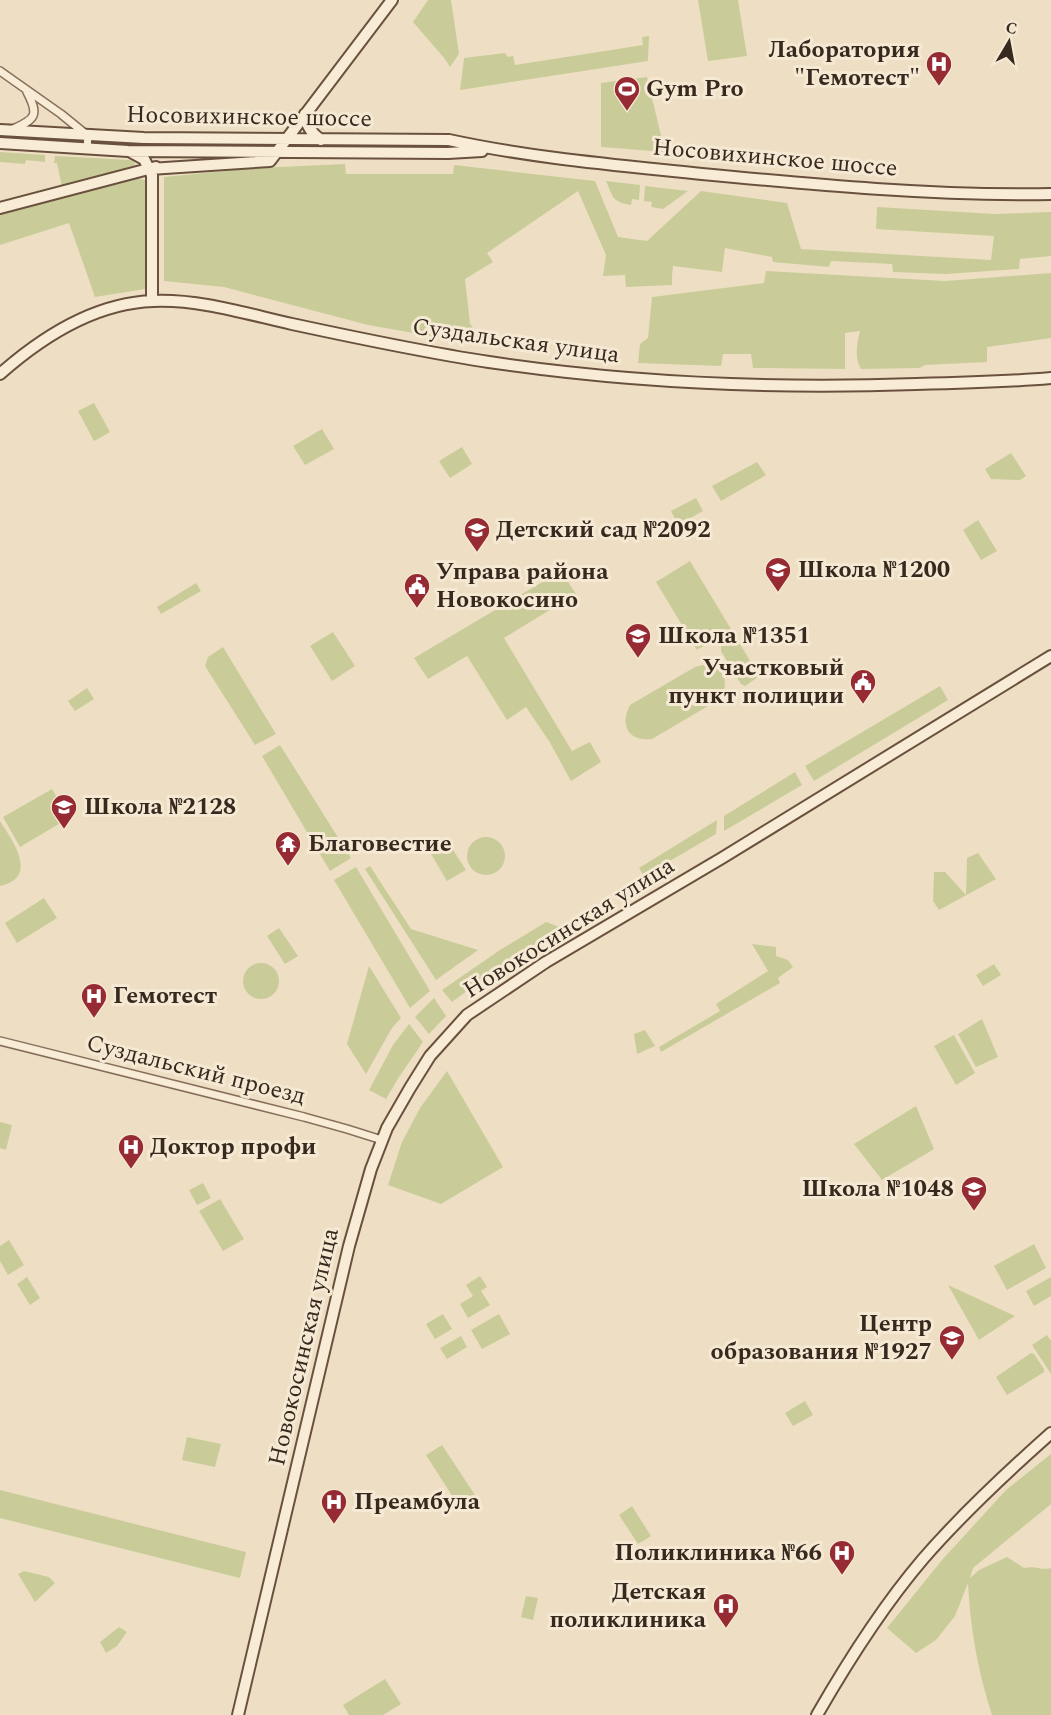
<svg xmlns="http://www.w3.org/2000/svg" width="1051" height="1715" font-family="Spectral,serif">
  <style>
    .green { fill: #c9cc98 }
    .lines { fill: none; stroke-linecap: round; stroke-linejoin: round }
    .street-casing { stroke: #88705b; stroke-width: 10 }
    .secondary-casing { stroke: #6a513e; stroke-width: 14 }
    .street { stroke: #f8ecd7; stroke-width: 7 }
    .secondary { stroke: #f8ecd7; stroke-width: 10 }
    .labels { text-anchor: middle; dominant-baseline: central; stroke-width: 6; stroke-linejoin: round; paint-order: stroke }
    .poi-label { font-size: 24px; font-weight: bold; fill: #38291f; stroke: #f5e9d4; text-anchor: start }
    .street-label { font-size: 24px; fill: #38291f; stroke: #f5e9d4 }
  </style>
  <rect width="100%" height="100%" fill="#eedfc4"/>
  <!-- green -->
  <path class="green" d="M428,0h23l8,54 -9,13 -5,-8 -32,-37z
    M698,0h40l9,56 -39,5z
    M649,36l-1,25 -188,29 4,-32 41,-5 3,4 5,-1 2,9 128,-20 -1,-8z
    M647,77l18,75 -64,-5v-64z
    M0,152l45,3v7l-19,-2 -1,4 -25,-2z
    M55,156l75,4 4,2 1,3 -43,14 -30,8 -5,-24h-3z
    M345,164l1,10h107l1,-9 141,16 23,56 29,4 54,-50 86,12 14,46 190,11 3,-24 -118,-7 1,-22 118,7 56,-2v44l-31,3 -1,10 -73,5 -53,-2 -1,-8 -61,-3 -2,6 -56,-5 -1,-5 -47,-9 -3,24 -49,-6 -1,10v9l-46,2 -1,-12 -22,1 3,-21 -28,-64 -91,62 6,9 -28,17 5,44 12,22 -114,-20 -144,-38 -60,-6v-104l93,-9z
    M137,178l8,2 3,3 1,102 -4,4 -50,8 -26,-74 -69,22v-32z
    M606,181l34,4 -1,15 -7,-1 -1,6c-19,-3 -18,-8 -25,-24z
    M645,186l43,5 -25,18 -12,-2 1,-5 -8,-1z
    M766,271l179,10 106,-8v65l-64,9v15l-62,3 -5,3 -59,1c-7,-11 -4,-26 -1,-38l-15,2v36l-92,-1 -2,-14h-28l-2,12 -83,-3 2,-19 8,-6 4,-41 112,-14z
    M94,403l16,29 -16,9 -16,-30z
    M322,429l12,20 -29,16 -12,-19z
    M462,447l10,17 -22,14 -11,-17z
    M1011,453l15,23 -6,4 -29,-1 -6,-10z
    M757,462l9,13 -45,26 -9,-15z
    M696,498l7,13 -25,14 -7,-14z
    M978,520l19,31 -16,9 -18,-30z
    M690,561l41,68 -34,21 -41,-68z
    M561,571l15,23 -72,44 68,113 18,-9 11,20 -30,19 -22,-40 -23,-34 -19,13 -40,-64 -39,23 -14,-21z
    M196,583l5,8 -40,23 -4,-7z
    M333,632l22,34 -23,15 -22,-35z
    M733,638l4,1 21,35v3l-13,9 -4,-2 -20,-33v-5z
    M223,647l53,87 -21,11 -50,-79 3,-9z
    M708,664c18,7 21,18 12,35l-68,40c-23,3 -33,-13 -22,-34l65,-38z
    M940,686l8,14 -134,81 -9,-15z
    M87,688l7,11 -19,12 -7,-10z
    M280,745l71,113 -21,13 -68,-115z
    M795,772l7,13 -78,46v-15z
    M52,789l17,29 -49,29 -17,-30z
    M717,820l-1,14 -72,42 -5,-8z
    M0,821c12,19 40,56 0,65z
    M467 856a19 19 0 1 1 38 0a19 19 0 1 1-38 0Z
    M446,839l20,31 -19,11 -19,-32z
    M978,853l18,26 -57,31 -6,-9 1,-29h11l21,23 1,-37z
    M370,866l41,63 67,21 -42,30 -71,-111z
    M356,867l74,124 -20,17 -76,-128z
    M44,898l13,20 -40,25 -12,-20z
    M546,922l16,6 -51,31 -59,43 -10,-12 58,-40z
    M279,928l19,28 -13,8 -18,-28z
    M752,944l24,3v9l12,4 5,7 -15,11 2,5 -119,69 -2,-5 61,-36 -4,-7 52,-33z
    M243 981a18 18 0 1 1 36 0a18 18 0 1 1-36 0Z
    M994,964l7,11 -18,11 -7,-11z
    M369,966l32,52 -9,10 -26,46 -19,-30z
    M434,998l12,18 -17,18 -14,-17z
    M982,1019l16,38 -22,10 -18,-33z
    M409,1024l14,18 -24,35 -13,22 -17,-9 24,-45z
    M645,1030l10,16 -18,8 -3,-20z
    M954,1035l21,38 -19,12 -22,-39z
    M447,1071l56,96 -62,37 -53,-19 14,-43 18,-34z
    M916,1106l18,43 -52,31 -28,-36z
    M0,1122l12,3 -6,25 -6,-2z
    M203,1183l8,15 -14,7 -8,-15z
    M220,1199l24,40 -21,12 -24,-40z
    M9,1240l15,25 -16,10 -8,-14v-15z
    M1034,1244l12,24 -39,22 -13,-24z
    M480,1276l7,11 -6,4 9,14 -22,13 -8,-14 13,-8 -7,-11z
    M27,1277l13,21 -10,7 -13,-21z
    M1051,1277v19l-17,10 -8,-15z
    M948,1285l67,31 -36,24z
    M443,1314l9,15 -17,10 -9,-15z
    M499,1314l11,20 -28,15 -11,-19z
    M1047,1335l4,6v33l-19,-29z
    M461,1336l6,11 -20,12 -7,-11z
    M1031,1353l3,1 10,15v3l-37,23 -11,-18z
    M805,1401l8,14 -20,11 -8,-13z
    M187,1437l34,7 -6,23 -33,-7z
    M442,1445l33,50 -17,10 -32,-50z
    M1051,1454v50l-78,64 -3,10 9,-8 28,-13 17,11c12,-3 17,3 27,0v147h-59c-14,-42 -22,-88 -24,-132l-13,33 -19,24 -20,13 -29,-25 55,-68 64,-70z
    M0,1490l246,62 -6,26 -240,-60z
    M632,1506l19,30 -13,8 -19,-29z
    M24,1571l25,6 6,6 -20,19 -17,-28z
    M526,1596l12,2 -5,22 -12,-3z
    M119,1627l8,5 -10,14 -11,7 -6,-11z
    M385,1679l16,25 -18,11h-34l-6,-10z"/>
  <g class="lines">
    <!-- street casing -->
    <g class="street-casing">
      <path id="street" d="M0,71l61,43 27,22 -1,12
        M13,129c23,-10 26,-14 14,-37
        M0,1041l304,76 43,12 35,11"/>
    </g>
    <!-- secondary casing -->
    <g class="secondary-casing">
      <path id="secondary" d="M305,114c1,11 7,20 16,26
        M0,130l144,8 305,2c83,18 168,25 253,34 115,11 233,22 349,20
        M0,143l128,8 320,2 34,-2
        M131,152l13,7 8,16v126
        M150,169l120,-8 122,-161
        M0,208l156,-41
        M0,374c43,-38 95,-71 153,-73 47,-2 94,13 139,23 65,14 131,28 197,38 141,21 284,27 427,22 45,-1 90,-2 135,-6
        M238,1715l111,-469 22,-77 16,-41 23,-40 20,-32 37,-41 79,-53 176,-104 329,-202
        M817,1715c31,-54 65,-108 106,-156 39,-45 83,-86 128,-126"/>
    </g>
    <!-- street -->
    <use href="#street" class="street"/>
    <!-- secondary -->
    <use href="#secondary" class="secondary"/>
  </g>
  <!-- icons -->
  <defs>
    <g id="hospital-pin" transform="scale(1.35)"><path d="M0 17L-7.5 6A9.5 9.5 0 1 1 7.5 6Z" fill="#972b33" stroke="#f5e9d4"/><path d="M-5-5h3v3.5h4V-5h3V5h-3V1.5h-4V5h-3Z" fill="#fff"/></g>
    <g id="stadium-pin" transform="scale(1.35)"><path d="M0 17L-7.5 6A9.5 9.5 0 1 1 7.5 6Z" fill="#972b33" stroke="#f5e9d4"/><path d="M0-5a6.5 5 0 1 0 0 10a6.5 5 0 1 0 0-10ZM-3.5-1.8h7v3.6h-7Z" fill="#fff"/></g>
    <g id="school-pin" transform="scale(1.35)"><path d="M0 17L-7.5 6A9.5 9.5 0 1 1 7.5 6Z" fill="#972b33" stroke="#f5e9d4"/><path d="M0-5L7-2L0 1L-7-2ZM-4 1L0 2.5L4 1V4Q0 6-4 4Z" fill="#fff"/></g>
    <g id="civic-pin" transform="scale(1.35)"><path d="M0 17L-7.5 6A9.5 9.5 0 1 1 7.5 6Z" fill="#972b33" stroke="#f5e9d4"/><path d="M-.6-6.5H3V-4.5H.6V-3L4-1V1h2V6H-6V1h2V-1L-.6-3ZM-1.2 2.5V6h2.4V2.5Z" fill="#fff"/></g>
    <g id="temple-pin" transform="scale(1.35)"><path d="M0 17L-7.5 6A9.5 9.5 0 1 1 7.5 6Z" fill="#972b33" stroke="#f5e9d4"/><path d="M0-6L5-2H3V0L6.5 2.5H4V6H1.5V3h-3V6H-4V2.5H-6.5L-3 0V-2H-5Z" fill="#fff"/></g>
  </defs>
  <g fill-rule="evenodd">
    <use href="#hospital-pin" x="939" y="64"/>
    <use href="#stadium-pin" x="627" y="89"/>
    <use href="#school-pin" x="477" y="530"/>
    <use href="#school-pin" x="778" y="570"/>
    <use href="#civic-pin" x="417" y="586"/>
    <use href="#school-pin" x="638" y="636"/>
    <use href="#civic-pin" x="863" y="682"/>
    <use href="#school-pin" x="64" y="807"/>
    <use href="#temple-pin" x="288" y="844"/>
    <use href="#hospital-pin" x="94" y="996"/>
    <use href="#hospital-pin" x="131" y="1147"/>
    <use href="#school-pin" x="974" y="1189"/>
    <use href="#school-pin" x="952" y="1338"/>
    <use href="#hospital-pin" x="334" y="1502"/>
    <use href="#hospital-pin" x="842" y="1553"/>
    <use href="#hospital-pin" x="726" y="1606"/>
  </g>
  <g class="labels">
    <!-- poi labels -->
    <g class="poi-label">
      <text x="920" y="50" text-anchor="end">Лаборатория<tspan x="920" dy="28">"Гемотест"</tspan></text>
      <text x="646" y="89">Gym Pro</text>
      <text x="496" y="530">Детский сад №2092</text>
      <text x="798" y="570">Школа №1200</text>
      <text x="436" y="572">Управа района<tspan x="436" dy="28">Новокосино</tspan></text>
      <text x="658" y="636">Школа №1351</text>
      <text x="844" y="668" text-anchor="end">Участковый<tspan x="844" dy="28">пункт полиции</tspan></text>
      <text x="84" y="807">Школа №2128</text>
      <text x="308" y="844">Благовестие</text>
      <text x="113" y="996">Гемотест</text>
      <text x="150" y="1147">Доктор профи</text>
      <text x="954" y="1189" text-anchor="end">Школа №1048</text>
      <text x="932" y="1324" text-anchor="end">Центр<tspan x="932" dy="28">образования №1927</tspan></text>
      <text x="354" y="1502">Преамбула</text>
      <text x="822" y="1553" text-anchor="end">Поликлиника №66</text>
      <text x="706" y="1592" text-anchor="end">Детская<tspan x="706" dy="28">поликлиника</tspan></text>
    </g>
    <!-- street labels -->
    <g class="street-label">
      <text transform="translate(249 117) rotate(1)">Носовихинское шоссе</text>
      <text transform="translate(775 158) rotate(5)">Носовихинское шоссе</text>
      <text transform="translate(516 341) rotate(8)">Суздальская улица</text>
      <text transform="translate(569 928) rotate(-32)">Новокосинская улица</text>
      <text transform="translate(196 1070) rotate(14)">Суздальский проезд</text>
      <text transform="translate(304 1347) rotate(-77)">Новокосинская улица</text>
    </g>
  </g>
  <!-- north arrow -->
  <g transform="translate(1009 42) rotate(10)" stroke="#f5e9d4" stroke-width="4.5" paint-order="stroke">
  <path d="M0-4.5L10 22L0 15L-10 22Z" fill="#38291f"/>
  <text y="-9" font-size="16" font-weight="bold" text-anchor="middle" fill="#38291f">С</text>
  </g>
</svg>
